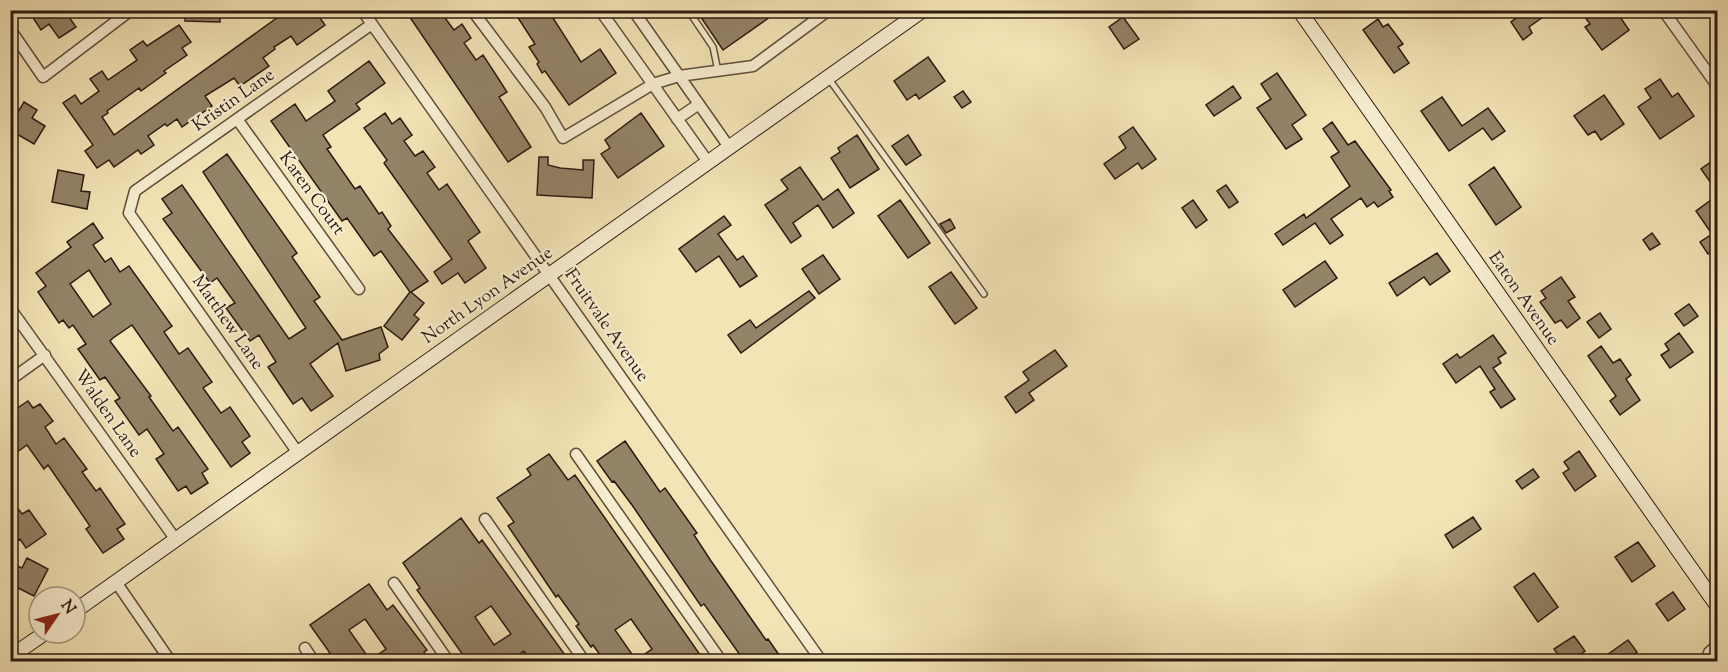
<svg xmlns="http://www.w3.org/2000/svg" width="1728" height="672" font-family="'Sorts Mill Goudy',serif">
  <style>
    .building { fill: #938367; stroke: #2c1911; stroke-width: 1.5; fill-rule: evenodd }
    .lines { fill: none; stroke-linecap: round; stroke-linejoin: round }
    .lane-casing { stroke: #5e4c3a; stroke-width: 8 }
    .street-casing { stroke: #5e4c3a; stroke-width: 13 }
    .secondary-casing { stroke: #2c1911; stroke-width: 16 }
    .lane { stroke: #f7edd0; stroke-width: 5 }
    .street { stroke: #f7edd0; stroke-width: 10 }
    .secondary { stroke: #f7edd0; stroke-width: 14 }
    .labels { text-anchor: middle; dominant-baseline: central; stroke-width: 4.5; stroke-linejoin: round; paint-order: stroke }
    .street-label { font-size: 18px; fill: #2c1911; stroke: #f7edd0 }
  </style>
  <rect width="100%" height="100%" fill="#f3e4b6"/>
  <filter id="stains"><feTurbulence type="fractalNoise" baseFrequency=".00333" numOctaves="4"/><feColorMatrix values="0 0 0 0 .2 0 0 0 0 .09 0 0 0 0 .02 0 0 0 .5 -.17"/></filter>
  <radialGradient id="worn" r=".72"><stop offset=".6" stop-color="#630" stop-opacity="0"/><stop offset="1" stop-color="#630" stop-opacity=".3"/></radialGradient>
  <!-- building -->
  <path class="building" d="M28,10h36l12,17 -17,11 -10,-14 -8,6z
    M185,10h35v12l-35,-1z
    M288,10h42l-10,8 5,7 -28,20 -6,-9 -17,11 1,2 -12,9 6,8 -29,20 -6,-8 -29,18 7,10 -30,21 -5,-8 -10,7 -2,-2 -17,12 6,9 -13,9 -3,-4 -24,17 -5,-7 -12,8 -12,-17 8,-6 -30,-42 12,-8 6,9 18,-13 -9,-12 12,-8 6,9 29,-20 -7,-10 13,-9 4,5 32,-21 12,17 -9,6 5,7 -23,16 2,2 -25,18 -2,-3 -32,23 1,2 -6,4 12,18z
    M405,10h34l15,20 8,-6 9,14 -7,5 12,17 7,-5 15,23 9,14 -8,5 32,50 -23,15z
    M513,10h35l33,52 19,-13 16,24 -47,32 -24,-34 -3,2 -5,-9 2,-2 -10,-15 6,-3z
    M696,10h84l-57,40z
    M1527,10h26l-24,17 3,6 -9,7 -12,-18z
    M1580,10h26l5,8 7,-4 11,16 -27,20 -17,-23 5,-3z
    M1123,17l16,22 -15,10 -15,-22z
    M1378,19l5,8 5,-3 15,20 -5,3 11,16 -15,10 -31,-43z
    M928,57l17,24 -26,18 -3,-5 -9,6 -13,-19z
    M369,61l16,22 -29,21 4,5 -37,26 8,12 -4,2 28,40 5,-3 19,28 3,-2 9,14 -3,3 40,52 -17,11 13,11 -10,12 5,4 -17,21 -18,-14 26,-34 -29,-41 -7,5 -27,-38 -5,3 -71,-100 24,-17 11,17 29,-20 -7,-10z
    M1277,73l29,42 -14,10 10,14 -16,10 -29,-41 14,-9 -10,-15z
    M1660,79l12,18 6,-4 16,23 -34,23 -22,-32 13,-9 -6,-9z
    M1233,86l8,12 -27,18 -8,-11z
    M963,91l8,11 -9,6 -8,-11z
    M1604,95l20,29 -23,16 -6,-9 -7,4 -14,-19z
    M1442,97l20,29 26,-18 17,23 -13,9 -9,-12 -34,23 -28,-40z
    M24,102l13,8 -5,8 13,8 -11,18 -24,-14v-5z
    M385,113l7,11 8,-6 12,17 -8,6 11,15 8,-5 12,16 -8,6 12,17 8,-6 33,48 -12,9 18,27 -21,15 -7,-10 -16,11 -8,-12 18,-13 -68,-96 3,-3 -23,-32z
    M641,113l23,33 -46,32 -17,-24 9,-6 -5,-8z
    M1332,122l16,23 7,-4 36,49 -2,1 4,6 -15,10 -4,-5 -7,5 -6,-9 -30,21 12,16 -13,9 -15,-21 -32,22 -8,-11 29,-20 2,4 44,-32 -19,-29 8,-5 -16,-23z
    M1133,127l23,32 -14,10 -4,-6 -23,16 -11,-15 22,-16 -7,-11z
    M857,135l22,34 -29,19 -19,-30 9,-6 -2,-4z
    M908,135l13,20 -15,10 -14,-19z
    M227,154l70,99 -5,4 28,40 -6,4 28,39 39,-13 7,20 -9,7 1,6 -34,11 -8,-28 -28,21 23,32 -22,15 -9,-13 -9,6 -25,-37 8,-5 -17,-27 -9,6 -24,-33 9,-5 -18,-25 -7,5 -47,-64 9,-6 -10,-14 20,-14 107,154 17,-11 -103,-156z
    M539,157h9v8l12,3 23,2v-10h11l-2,38 -55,-3z
    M1718,157v36l-17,-24z
    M800,167l23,33 15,-11 16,24 -21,15 -15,-23 -25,18 8,13 -10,7 -26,-38 23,-16 -7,-9z
    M1494,167l27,40 -25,18 -27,-40z
    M58,170l26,5 -3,16 9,1 -3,17 -35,-7z
    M1226,185l12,17 -9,6 -12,-17z
    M1718,195v52l-10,7 -8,-12 12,-8 -16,-23z
    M900,200l30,43 -22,15 -30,-42z
    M1193,200l14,20 -11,8 -14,-20z
    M724,216l7,9 -13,9 19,26 6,-4 14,20 -17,11 -21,-31 -23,16 -17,-23z
    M950,219l5,9 -9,5 -6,-9z
    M93,223l10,15 -10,7 12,17 6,-4 9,14 9,-6 43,60 -8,6 15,22 9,-6 24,34 -9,6 18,25 9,-6 20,29 -8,6 8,11 -19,14 -99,-142 -19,13 -3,3 41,55 -2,1 24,34 5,-4 30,42 -6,4 6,10 -17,11 -5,-8 -8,5 -22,-32 8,-5 -17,-25 -8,6 -24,-34 5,-3 -15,-21 -5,3 -22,-31 8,-5 -13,-19 -4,3 -6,-8 -4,3 -21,-31 8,-6 -10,-13 35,-26 -4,-5zM89,270l22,34 -18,13 -23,-33z
    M1652,233l8,11 -10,6 -7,-10z
    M1437,253l13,18 -20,14 -6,-8 -27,19 -8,-13z
    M823,255l17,24 -21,15 -17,-25z
    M1325,261l12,17 -42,29 -12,-17z
    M951,272l26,36 -22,16 -26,-37z
    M1561,277l14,20 -7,4 12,17 -13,10 -6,-8 -6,3 -15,-21 6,-4 -5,-7z
    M809,291l6,7 -74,55 -13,-18 22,-15 6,8z
    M1689,304l9,12 -14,10 -9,-12z
    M1600,313l11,16 -12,9 -12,-16z
    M1679,333l14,19 -23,16 -9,-13 8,-5 -4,-6z
    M1493,335l13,18 -8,5 3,5 -8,5 22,31 -14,9 -11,-16 5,-3 -15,-23 -24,17 -13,-19 14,-10 3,4z
    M1601,346l12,17 7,-4 11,16 -5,4 14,21 -20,15 -10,-14 6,-5 -28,-40z
    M1055,350l12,16 -38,27 5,7 -18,13 -11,-16 24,-17 -6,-8z
    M28,401l5,7 7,-4 13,17 -8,6 11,17 8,-6 23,31 -5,3 14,19 4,-3 25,36 -8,5 7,10 -21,14 -17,-24 4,-3 -42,-61 -4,4 -17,-24 -17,12v-44z
    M625,441l35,51 5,-4 17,24 15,21 -3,2 17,26 55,79 2,-1 16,23h-39l-41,-58 -3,2 -69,-101 -18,-24 -2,1 -15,-21z
    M1579,451l17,25 -21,15 -12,-18 6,-4 -5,-7z
    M549,454l19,26 7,-5 130,187h-100l-12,-17 -2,2 -15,-21 3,-2 -21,-29 -2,2 -48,-71 6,-4 -17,-24 34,-23 -4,-6zM631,619l21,30 -16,11 -21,-30z
    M1533,469l6,8 -17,12 -6,-8z
    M10,498l12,16 7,-4 17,24 -20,14 -6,-9 -5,4 -5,-6z
    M1473,517l8,12 -28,19 -8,-13z
    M461,518l18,25 3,-3 88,122h-39l-7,-11 -16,11h-40l-51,-72 3,-2 -17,-25zM491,606l20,28 -17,11 -19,-28z
    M1638,542l17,24 -23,16 -17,-25z
    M27,558l21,11 -14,27 -24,-12v-10l5,-9 7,3z
    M1534,573l24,34 -20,15 -24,-35z
    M369,584l18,26 6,-5 34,45 -3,2 7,10h-100l-4,-7 3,-2 -20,-28zM365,619l21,30 -16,11 -21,-30z
    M1673,592l12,17 -17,12 -12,-17z
    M1574,636l11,15 -15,11h-7l-9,-13z
    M1628,640l9,12 -13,10h-13l-4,-7z"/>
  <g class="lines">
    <!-- lane casing -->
    <g class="lane-casing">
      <path id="lane" d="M688,10l25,37 5,24
        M829,79l155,215
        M1704,662l3,-11 11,-10"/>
    </g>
    <!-- street casing -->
    <g class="street-casing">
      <path id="street" d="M362,10l460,652
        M472,10l73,97 18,31 90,-54 26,-8 74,-10 76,-56
        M600,10l108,152
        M633,10l96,137
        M1663,10l55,77
        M10,29l33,48 88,-67
        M237,119l122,170
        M677,119l22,-15
        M10,308l166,232
        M10,380l35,-25
        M298,453l-169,-240 6,-22 237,-167
        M576,454l146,208
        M485,519l100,143
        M116,582l55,80
        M394,583l55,79
        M305,648l9,14"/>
    </g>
    <!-- secondary casing -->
    <g class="secondary-casing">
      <path id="secondary" d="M1299,10l419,597
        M75,611l848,-601
        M10,657l35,-24"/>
    </g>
    <!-- lane -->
    <use href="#lane" class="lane"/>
    <!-- street -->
    <use href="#street" class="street"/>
    <!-- secondary -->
    <use href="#secondary" class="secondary"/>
  </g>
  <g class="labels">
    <!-- street labels -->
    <g class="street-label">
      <text transform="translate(234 101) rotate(-35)">Kristin Lane</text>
      <text transform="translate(311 194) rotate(54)">Karen Court</text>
      <text transform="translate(488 296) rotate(-35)">North Lyon Avenue</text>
      <text transform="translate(1523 299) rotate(55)">Eaton Avenue</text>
      <text transform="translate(227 323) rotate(55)">Matthew Lane</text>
      <text transform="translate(606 326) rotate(55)">Fruitvale Avenue</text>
      <text transform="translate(107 414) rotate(55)">Walden Lane</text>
    </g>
  </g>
  <!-- margin -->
  <rect width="1728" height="672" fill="none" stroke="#f3e4b6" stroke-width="36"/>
  <rect x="12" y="12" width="1704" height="648" fill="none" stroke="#2c1911" stroke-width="3"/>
  <rect x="18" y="18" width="1692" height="636" fill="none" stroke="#2c1911" stroke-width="1.5"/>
  <!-- north arrow -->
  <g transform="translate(57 615) rotate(55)"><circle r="28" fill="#f7edd0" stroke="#a69884" stroke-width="1.5"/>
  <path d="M0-4.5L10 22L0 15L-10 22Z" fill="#8f2418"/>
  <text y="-9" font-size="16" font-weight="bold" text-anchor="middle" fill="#2c1911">N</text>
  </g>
  <rect width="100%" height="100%" filter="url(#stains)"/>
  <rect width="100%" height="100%" fill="url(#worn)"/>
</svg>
